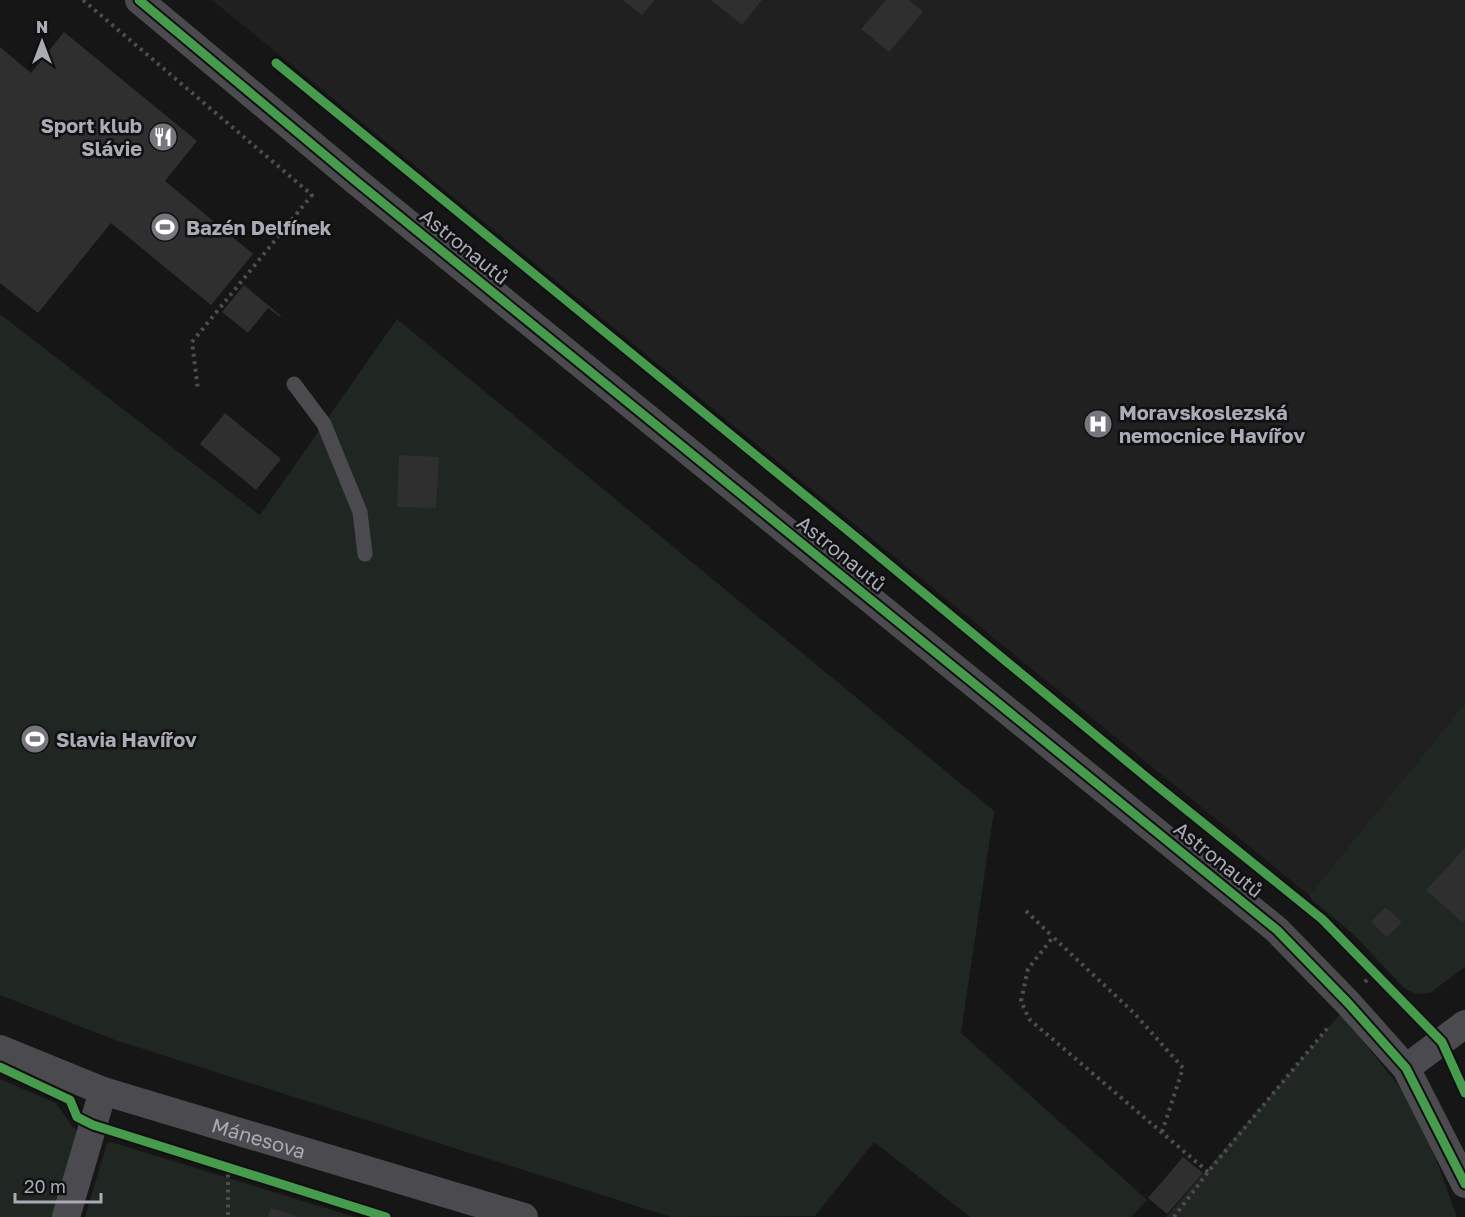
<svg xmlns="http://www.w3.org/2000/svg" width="1465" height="1217" font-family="'Golos Text',sans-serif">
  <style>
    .built { fill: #202021 }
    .green { fill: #202621 }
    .building { fill: #2f2f30 }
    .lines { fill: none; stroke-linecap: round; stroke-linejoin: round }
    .path { stroke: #4c4d4f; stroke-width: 4; stroke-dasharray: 3 4.5; stroke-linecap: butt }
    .service { stroke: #4b4b4f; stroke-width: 15 }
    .minor { stroke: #4b4b4f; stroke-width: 28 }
    .cycleway-casing { stroke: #101012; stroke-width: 13 }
    .cycleway { stroke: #469c4c; stroke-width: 9 }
    .labels { text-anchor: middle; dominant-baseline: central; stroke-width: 5; stroke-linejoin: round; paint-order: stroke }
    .poi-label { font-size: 20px; font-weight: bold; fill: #a9abb5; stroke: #101012; text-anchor: start }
    .street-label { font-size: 20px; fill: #a9abb5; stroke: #101012 }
  </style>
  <rect width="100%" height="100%" fill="#161616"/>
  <!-- built -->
  <path class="built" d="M212,0h1253v703l-156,192z"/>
  <!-- green -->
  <path class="green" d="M0,314l260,201 137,-196 597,492 -33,222 186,167 -16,17h-161l-96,-75 -59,74 -144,1 -556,-177 -115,-45z
    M1465,703v264l-35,26 -14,1 -12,-6 -52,-55 -40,-33 -3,-5z
    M1341,1013l78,99 38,105h-291z
    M0,1079l56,24 16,23 6,5 -21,86h-57z
    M111,1142l244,75h-270l22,-74z"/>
  <!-- building -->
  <path class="building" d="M623,0h32l-13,15z
    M711,0h51l-20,25z
    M886,0h23l14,12 -34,40 -28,-23z
    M64,32l133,109 -32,40 88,73 -42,51 -100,-82 -73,90 -38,-30v-236l31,26z
    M244,285l37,31 -1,1 -12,-9 -20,25 -26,-21z
    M225,413l56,46 -25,31 -56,-46z
    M399,455l40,2 -3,51 -39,-1z
    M1465,848v71l-3,3 -36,-32z
    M1385,907l17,15 -15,15 -16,-15z
    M1183,1157l20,16 -36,41 -19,-16z
    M271,1208l26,8v1h-29z"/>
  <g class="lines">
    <!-- path -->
    <path class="path" d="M83,0l229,195 -120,147 6,48
      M1026,911l27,26
      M1365,982l9,-11
      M1162,1132l21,-64 -49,-55 -81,-76 -25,32 -7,32 8,18 179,153
      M228,1167v50
      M1174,1217l34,-45 122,-147"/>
    <!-- service -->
    <path class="service" d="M294,384l30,40 36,88 5,42"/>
    <!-- minor -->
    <g class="minor">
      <path d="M139,0l218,182 920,748 71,73 58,65 59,116"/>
      <path id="s1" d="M0,1049l103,42 421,126"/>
      <path d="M1406,1068l59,-44"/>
      <path d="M66,1217l37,-126"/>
    </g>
    <!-- cycleway casing -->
    <g class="cycleway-casing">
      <path id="cycleway" d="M139,0l218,182 920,748 71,73 58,65 59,116
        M276,63l581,475 294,243 171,138 120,123 23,51
        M0,1067l70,33 7,17 16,8 293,92"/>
    </g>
    <!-- cycleway -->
    <use href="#cycleway" class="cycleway"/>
  </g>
  <!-- icons -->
  <defs>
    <g id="restaurant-disc" transform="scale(1.5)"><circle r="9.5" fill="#76777d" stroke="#101012"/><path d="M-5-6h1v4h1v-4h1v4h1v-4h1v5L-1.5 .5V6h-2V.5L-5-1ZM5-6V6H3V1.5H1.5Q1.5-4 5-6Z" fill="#fff"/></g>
    <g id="stadium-disc" transform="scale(1.5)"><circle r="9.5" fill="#76777d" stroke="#101012"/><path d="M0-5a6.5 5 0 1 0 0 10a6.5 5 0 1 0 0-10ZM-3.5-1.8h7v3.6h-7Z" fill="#fff"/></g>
    <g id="hospital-disc" transform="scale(1.5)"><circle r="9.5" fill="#76777d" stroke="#101012"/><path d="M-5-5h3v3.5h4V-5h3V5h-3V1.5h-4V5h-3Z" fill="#fff"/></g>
  </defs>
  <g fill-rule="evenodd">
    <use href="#restaurant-disc" x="163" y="137"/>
    <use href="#stadium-disc" x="165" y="227"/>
    <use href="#hospital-disc" x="1098" y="424"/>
    <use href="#stadium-disc" x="35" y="739"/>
  </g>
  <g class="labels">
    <!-- poi labels -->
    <g class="poi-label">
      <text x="142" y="125" text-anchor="end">Sport klub<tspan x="142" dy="23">Slávie</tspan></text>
      <text x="186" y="227">Bazén Delfínek</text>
      <text x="1119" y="412">Moravskoslezská<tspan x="1119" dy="23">nemocnice Havířov</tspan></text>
      <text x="56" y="739">Slavia Havířov</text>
    </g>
    <!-- street labels -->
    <g class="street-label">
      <text transform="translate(465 246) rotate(39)">Astronautů</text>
      <text transform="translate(842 553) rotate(39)">Astronautů</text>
      <text transform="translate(1219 859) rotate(39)">Astronautů</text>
      <text stroke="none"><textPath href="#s1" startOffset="274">Mánesova</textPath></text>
    </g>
  </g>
  <!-- north arrow -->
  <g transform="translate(42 42)" stroke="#101012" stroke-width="4.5" paint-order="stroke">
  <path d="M0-4.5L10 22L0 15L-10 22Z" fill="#a9abb5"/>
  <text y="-9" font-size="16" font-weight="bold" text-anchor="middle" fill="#a9abb5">N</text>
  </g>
  <!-- scale -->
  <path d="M15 1193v9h86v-9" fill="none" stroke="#a9abb5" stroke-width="3"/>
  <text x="24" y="1193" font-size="18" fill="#a9abb5" stroke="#101012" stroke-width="4.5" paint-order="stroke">20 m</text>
</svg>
